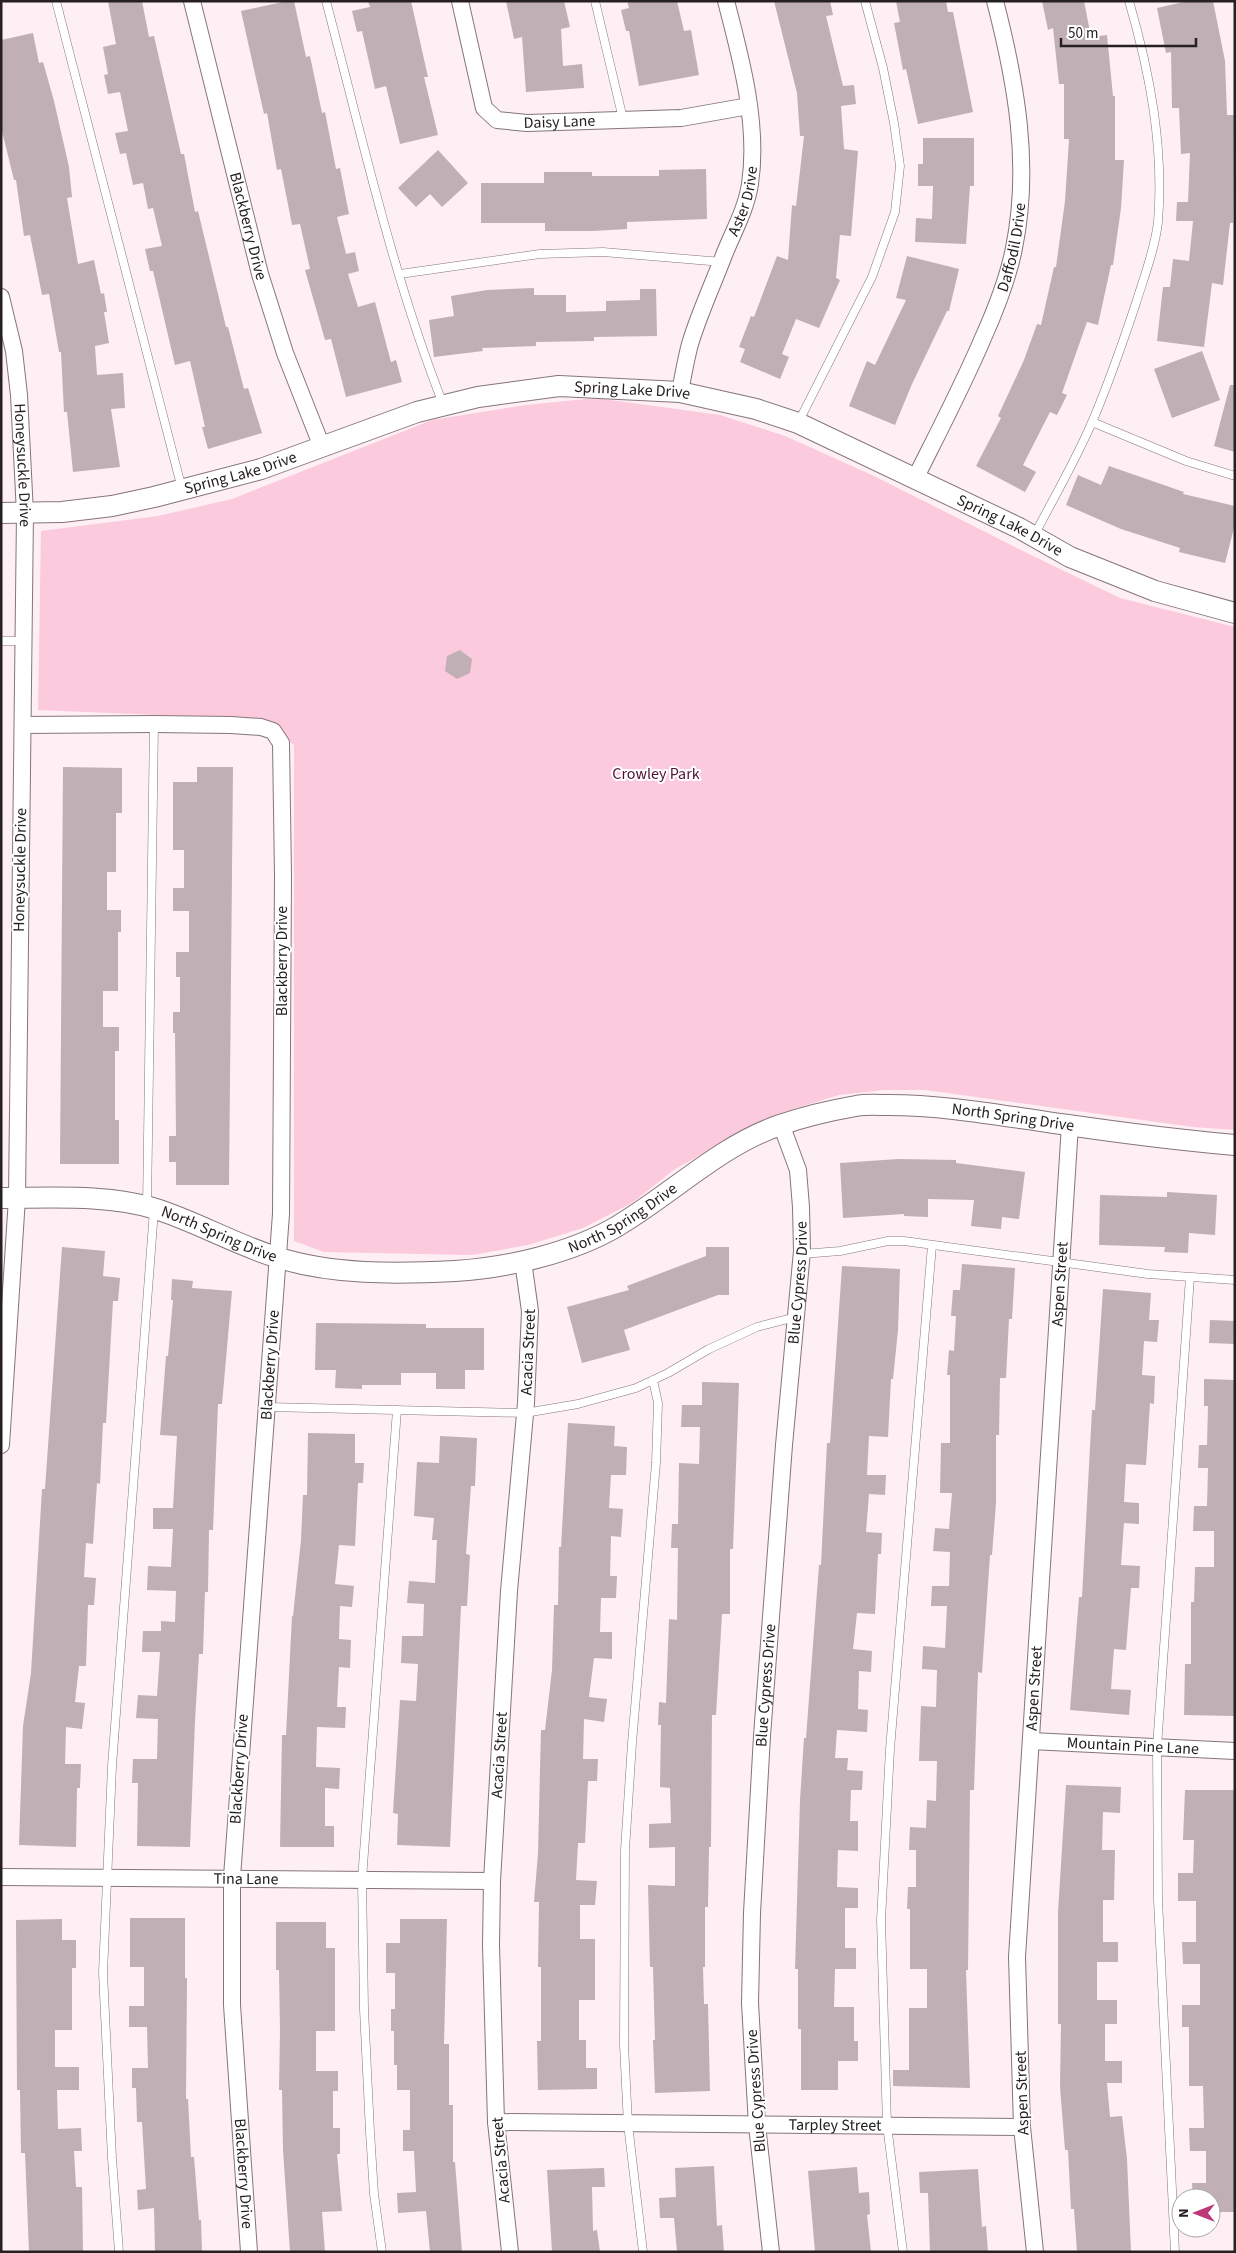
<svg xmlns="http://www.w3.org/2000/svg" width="1236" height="2253" font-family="'Source Sans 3',sans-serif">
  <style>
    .green { fill: #fbcadc }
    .building { fill: #c0afb5 }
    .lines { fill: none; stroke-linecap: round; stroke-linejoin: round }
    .service-casing { stroke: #85757b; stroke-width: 9 }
    .minor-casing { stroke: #85757b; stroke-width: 18 }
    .tertiary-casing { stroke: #85757b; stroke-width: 22 }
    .service { stroke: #fff; stroke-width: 8 }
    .minor { stroke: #fff; stroke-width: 16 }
    .tertiary { stroke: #fff; stroke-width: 20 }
    .labels { text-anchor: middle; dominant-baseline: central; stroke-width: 4; stroke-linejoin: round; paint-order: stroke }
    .street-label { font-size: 16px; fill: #262022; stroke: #fff }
    .park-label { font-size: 16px; fill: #521132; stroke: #fff }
  </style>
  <rect width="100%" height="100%" fill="#feeff4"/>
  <!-- green -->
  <path class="green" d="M596,398l124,17 65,21 89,40 155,78 91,44 115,29v503l-42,-3 -268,-37h-41l-45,5 -62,19 -102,55 -43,34 -49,25 -55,17 -56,10 -148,-3 -30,-11v-496l-38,-26 -218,-9 3,-179 117,-15 74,-17 200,-79 94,-15z"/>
  <!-- building -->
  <path class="building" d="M108,1h34l7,36 5,-1 27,118h3l11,58 3,-1 28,116h2l16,62 4,-1 14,45 -54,16 -6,-22h3l-15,-66 -15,4 -22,-94h-3l-5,-22 17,-3 -9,-38 -5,1 -5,-26 -10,2 -7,-32 -6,1 -5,-21 13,-2 -8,-39 -12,2 -4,-19 4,-1 -5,-27 13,-3z
    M287,1h7l12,56 4,-1 12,57 3,-1 11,57 4,-1 9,46 -12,3 9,37 9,-2 4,19 -11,3 10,33 17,-5 16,60 5,-2 6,22 -56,15 -15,-58 -6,1 -20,-70 5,-1 -10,-45 -8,1 -11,-56 -4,1 -10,-57 -3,1 -23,-103z
    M368,1h43l17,76h-4l14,58 -38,9 -14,-58 -11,3 -13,-58 -5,1 -5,-21 18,-4z
    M506,1h58l6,26 -9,2 2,37 19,-2 2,24 -58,4 -4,-55 -8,2z
    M627,1h50l7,30 7,-1 8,45 -60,11 -10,-55h-3l-5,-21 8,-2z
    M774,1h56l3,14 -7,1 17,70 11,-1 2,19 -15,2 3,43 14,2 -7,85 -11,-1 -4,43 4,2 -21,48 -23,-9 -14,35 7,3 -9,22 -40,-17 5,-13 -6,-2 12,-31 3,1 23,-61 11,4 4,-55 4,1 8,-70h-4l-3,-43z
    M896,1h50l2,11h5l20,100 -55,12 -12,-55 -3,1 -9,-47 6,-1z
    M1042,1h42l7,36 16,-2 6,61h2v64h9l-3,48 -8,57h-2l-13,60 -11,-3 -25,71 5,2 -10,20 -7,-3 -27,53 13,7 -11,20 -49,-26 25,-48 -3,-2 26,-56 13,-36 4,1 13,-58h2l9,-66 4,-62h-5v-55h-5l-6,-56 -5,2z
    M1188,1h25l12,60 2,54h7l-1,108h-3l-7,62 -11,-2 -8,64 -47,-6 6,-54h7l3,-28 16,2 4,-40h-17l1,-19h11l2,-49 -9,1 -2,-46h-7l-1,-56 -5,1 -9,-45z
    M33,33l6,30 4,-1 11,39 15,66 3,30 -5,1 11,66 16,-4 7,34 3,-1 3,19h-3l5,31 -14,3 2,29 26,-2 2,35 -14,1 9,58 -47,5 -6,-60h-3l-3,-60h-2l-10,-58 -7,1 -12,-60 -6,1 -8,-56h-2l-13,-53v-87z
    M923,138h51v48h-4l-4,58 -51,-2 1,-24 16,1 1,-33h-15v-22h5z
    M438,150l30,33 -26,24 -12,-13 -14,13 -18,-19z
    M706,169l1,50 -80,3v7l-34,2h-48v-8h-64v-40h63v-11h48v4h67v-6z
    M907,256l52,13 -10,42h-2l-35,73 -17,41 -46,-19 18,-45 8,4 31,-65 -10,-2z
    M534,288v7h32v17l40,-1v-10l34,-1v-11h16l1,47 -63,1v4l-58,1v4l-54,2 1,3 -49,6 -5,-37 25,-4 -3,-20 36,-6z
    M1202,351l18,49 -48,18 -18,-49z
    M1230,385h5v67l-21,-6z
    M1109,466l75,26 -1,2 52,12v18l-10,39 -46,-11 1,-4 -59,-19 -55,-24 12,-30 23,10z
    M460,650l12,9 -2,14 -13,6 -12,-8 2,-15z
    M63,767l59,1v45h-6v59h-9v38h14v22h-3v59h-15v36h16v24h-4v69h4v44h-59z
    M197,767h36l-4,418h-53v-23h-7v-26h7l-1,-103h-2v-21h7v-35h-4v-25h13v-41h-16v-23h11v-38h-11v-68h24z
    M898,1159l58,1v3l69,9 -6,47 -17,-2 -1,12 -30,-3 3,-26 -46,-1v18l-24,-1v-2l-61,4 -3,-55z
    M1167,1192l50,3 -2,40 -26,-2 -1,20 -24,-1 1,-5 -66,-2 1,-50 67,2z
    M62,1247l43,4 -2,25 17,2 -2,23h-5l-7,122h-3l-3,61 -3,-1 -4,61 -7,-1 -2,34 12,1 -2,27h-6l-2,61h-7l-4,36 10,1 -3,26 -16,-2 -1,37h16l-1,24h-3l-1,59 -57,-2 4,-119 8,-53 11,-184h3z
    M706,1247h23v48h-11l-94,35 6,20 -48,13 -15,-56 62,-17 -2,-4 79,-30z
    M962,1264l53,4 -3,51h-3l-3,59h-6l-1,57h-3v68l-4,52h-2l-8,118 -4,-1 -4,118h-4l-2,180h-2l4,118 -77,-2v-16h16v-62h18v-39h-17v-60h-3l1,-22h8v-37h-7l1,-23 16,1 1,-28 9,1 1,-40h-18l2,-55 15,1 1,-37 -15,-1 1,-23 22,2 2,-42h-16l1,-20h17l1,-34 -17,-1 2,-23 14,1 3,-36h-12l1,-50h9v-68h-3l2,-25 5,1 2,-35h-5l2,-26h7z
    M842,1266l58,3 -2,61 -5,49h-2l-3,58 -19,-1 -2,39h19l-1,20 -16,-1 -3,38 16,1 -1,21h-3l-3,60 -18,-1 -4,36 19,2 -1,21 -12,-1 -1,38 10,1 -1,22 -30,-2 -2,28h13l-1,12 16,1 -1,19h-11l-1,31h8v30l-20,-1 -1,37 21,1v20h-13v40h11v21h-21l-1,38h20v34h4v20h-20v29h-37v-61h-3v-60h-3l5,-169 4,-62h2l13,-173h2l6,-122h3z
    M172,1279l21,2 -1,7 40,3 -10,113h-4l-5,126h-4l-1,62h-3l-2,62h-4l-4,67 -5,126 -53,-1 1,-63h-6l1,-24h24l1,-40 -22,-1 2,-23 19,1 3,-44h-18l1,-21h18v-10l14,1 1,-31 -29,-1 1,-24 23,1 2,-38h-20v-21h20l4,-72 -17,-1 6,-79h2l5,-56h-2z
    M1103,1289l48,4 -2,27h10l-2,22 -13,-1 -2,34 13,1 -1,28 -4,-1 -4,62 -20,-1 -2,38 15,1v21l-15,-1 -3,42 19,1 -1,22h-8l-5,62 -12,-1 -3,40 20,1 -2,25 -59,-5 9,-113h3l10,-187h3z
    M1210,1320l25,1v23l-26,-1z
    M316,1323l110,1v4h58v42h-19v19h-29v-16h-35v12h-39v4l-27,-1 1,-18h-21z
    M1204,1379l31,1v336l-51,-1 1,-51h6v-62h3l1,-35h19v-36h-21l1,-25h13l1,-38h-10l1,-23h8l1,-39h-4z
    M702,1382l37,1 -6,166h-3v65h-8l-6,101h-4l-1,132h-2l-1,60h-3v60h-2l1,37h4l2,87 -55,2 -2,-53h2l-2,-73h-3l-2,-82 27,1v-39l-26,1v-24l22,-1 -1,-35 -10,-1 1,-62h-3l1,-23 7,1 3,-84 8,1 1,-72h-7l1,-24h6l1,-61 20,1 1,-37h-19l1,-22h20z
    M568,1423l47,3 -1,20 13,1 -1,28h-15l-2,33 14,1 -2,28 -10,-1 -1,40h7l-1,22h-15l-1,34h12v27l-18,-1 -5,39 18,2 -3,23 -20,-3 -1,40h15l-1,22h-9l-3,62h-7l-2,37 21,1 -2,24h-15v34h15v61h-16v40h7v28h11v21l-59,1 -1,-49h4v-74h-3l1,-65h-5l4,-49 3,-123h4l7,-60 2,-65h4l1,-58h2z
    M308,1433l47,1v29h9l-1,20h-5l-3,63 -16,-1 -4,39 19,2 -2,21 -12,-1 -1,33 12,1 -1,28 -11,-1 -2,40h9l-1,21 -28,-1 -1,40 24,1 -1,21 -14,-1v38h9v21h-54l2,-112h4l6,-119h1l8,-76 2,-45h4z
    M440,1436l37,2 -2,48h-4l-5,68 4,1 -3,51h-6l-11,241 -53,-2 1,-31 -5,-1 7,-113 16,1 2,-37 -17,-1 1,-27h21l1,-32 -17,-1 2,-22 26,2 2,-43h-5l2,-22 -20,-2 3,-54 22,1z
    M1066,1785l55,2 -1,26 -17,-1 -1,38h13l-1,50h-11v42h15v20h-21v38h20v24h-12v37h17v22h-15l3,34 12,-1 5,43 4,93h-54l-3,-43h-3l-3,-59h-3l-5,-63 1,-63h-3v-112z
    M1185,1790h50v422h-24v-14h-18l-1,-15h14v-32h-16l-1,-23h15l-1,-42h-14v-59h-7v-22h18v-41h-17l-1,-22h14v-41h-18v-28h15l1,-33h-11z
    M130,1918h55v60h2l-1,121h2l3,58h3l5,63h2l1,32h-47l-1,-44 -16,2 -1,-20 9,-1 -4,-67h-5l-1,-34h-4v-20h16l-1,-41h-18v-21h15v-39h-14z
    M62,1919v21h14v28h-4v62h-17v37h24v23h-22l1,39 23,-1 1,23h-8l2,36h6l1,65h-54l-4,-99h-4l-1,-63h-3l-1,-170z
    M400,1919h47l-3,125h5v61h4v57h2l7,90h-32l-4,-41 -28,2 -1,-20 19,-1 -2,-41h-11v-21h7v-40h-13v-25h-3v-34h-3v-22h4v-36h-9v-30h14z
    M276,1922h50v26h9v83h-19v40h22v20h-5v37h7v26h-3l5,57 -20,1 3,40h-35l-7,-102 -1,-60h-3l1,-59 -1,-61h-3z
    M714,2166l3,60 5,-1 2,27h-47l-3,-34h-14l-1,-20 17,-1 -1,-29z
    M857,2167l2,26 10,-1 1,22 -3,1 4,37h-56l-7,-81z
    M604,2168l1,19h-13l1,44 4,-1 3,22h-48l-5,-82z
    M978,2169l4,58 4,-1 2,26h-58l-2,-59h-8l-1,-21z"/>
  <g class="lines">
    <!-- service casing -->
    <g class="service-casing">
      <path id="service" d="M56,1l126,488
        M326,1c36,135 66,273 117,403
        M595,1l28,118
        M400,274l140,-20 63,-2 119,10
        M1092,422l94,39 49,15
        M798,423l74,-146 23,-65 5,-46 -6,-43 -11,-55 -18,-67
        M1034,536c20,-39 42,-76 59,-116 16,-38 30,-78 43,-117 8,-26 19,-54 22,-81 6,-75 -8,-149 -29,-221
        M1,641h22
        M147,1207l7,-483
        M802,1254l38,-3 48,-10h16l244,33 87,6
        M268,1407l257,6 53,-9 58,-16 32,-15 41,-24 48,-22 39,-10
        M119,2252l-7,-94 -9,-185 9,-207 42,-556
        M382,2252l-8,-58 -4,-62 -6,-123 -2,-130 35,-469
        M643,2252l-15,-128 -4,-79 1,-195 7,-107 24,-280 2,-60 -5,-23
        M903,2252l-16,-127 -6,-205 9,-171 42,-504
        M1175,2252l-17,-352 -1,-153 33,-470"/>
    </g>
    <!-- minor casing -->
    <g class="minor-casing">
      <g id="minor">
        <path id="s1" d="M192,1l68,273 25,79 37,94"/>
        <path id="s2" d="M460,1l24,107 13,12 30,3 154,-5 68,-12"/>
        <path id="s3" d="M1,297l13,54 5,44 6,118 -8,685 -16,247"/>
        <path id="s4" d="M680,392c3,-16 6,-33 10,-48 9,-30 23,-60 34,-89 9,-23 22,-45 26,-71 9,-59 -9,-126 -24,-183"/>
        <path id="s5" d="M916,477c23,-46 47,-92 67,-139 13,-29 25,-59 31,-90 17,-83 2,-166 -19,-247"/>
        <path id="s6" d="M23,725l131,-1 77,1 30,2 12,4 8,12 2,133 -2,338 -49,663v128l17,247"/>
        <path id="s7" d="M1031,1741l204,10"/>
        <path id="s8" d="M1,1877l491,4"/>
        <path id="s9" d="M496,2122l526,5"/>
        <path id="s10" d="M510,2252l-14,-130 -5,-177 1,-64 17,-290 17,-188 4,-92 -7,-50"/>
        <path id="s11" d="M771,2252l-14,-127 -7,-122 2,-90 10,-177 22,-291 18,-194 -1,-44 -3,-37 -17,-46"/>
        <path id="s12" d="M1035,2252l-13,-125 -5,-170 53,-832"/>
      </g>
    </g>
    <!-- tertiary casing -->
    <g class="tertiary-casing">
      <g id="tertiary">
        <path id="s13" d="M1,513l61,-1 50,-6 42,-9 107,-28 156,-57 61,-15 81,-11 121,6 76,17 42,14 221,105 51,29 85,34 80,22"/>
        <path id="s14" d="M1,1198c49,0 108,-4 155,11 41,13 78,35 120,48 56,18 120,17 179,14 52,-3 116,-18 161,-44 56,-33 103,-81 164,-102 23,-8 53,-15 76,-19 10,-2 22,-1 32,-1 61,0 120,12 180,20 55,8 111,15 167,20"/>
      </g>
    </g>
    <!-- service -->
    <use href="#service" class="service"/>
    <!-- minor -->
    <use href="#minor" class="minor"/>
    <!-- tertiary -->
    <use href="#tertiary" class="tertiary"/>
  </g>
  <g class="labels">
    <!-- street labels -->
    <g class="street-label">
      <text stroke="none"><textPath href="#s2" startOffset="190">Daisy Lane</textPath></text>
      <text stroke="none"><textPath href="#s4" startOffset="202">Aster Drive</textPath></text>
      <text stroke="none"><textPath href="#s1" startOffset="232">Blackberry Drive</textPath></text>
      <text stroke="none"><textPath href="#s5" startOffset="250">Daffodil Drive</textPath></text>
      <text stroke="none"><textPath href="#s13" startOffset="649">Spring Lake Drive</textPath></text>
      <text stroke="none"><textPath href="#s3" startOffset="170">Honeysuckle Drive</textPath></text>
      <text stroke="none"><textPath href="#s13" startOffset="244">Spring Lake Drive</textPath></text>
      <text stroke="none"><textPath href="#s13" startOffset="1054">Spring Lake Drive</textPath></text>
      <text transform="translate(20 870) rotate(-89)">Honeysuckle Drive</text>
      <text transform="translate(282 961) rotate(-90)">Blackberry Drive</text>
      <text stroke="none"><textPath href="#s14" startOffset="1064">North Spring Drive</textPath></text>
      <text stroke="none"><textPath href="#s14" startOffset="644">North Spring Drive</textPath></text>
      <text stroke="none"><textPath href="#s14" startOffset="224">North Spring Drive</textPath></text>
      <text stroke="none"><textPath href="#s11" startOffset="972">Blue Cypress Drive</textPath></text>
      <text stroke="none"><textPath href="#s12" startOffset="970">Aspen Street</textPath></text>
      <text stroke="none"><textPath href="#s10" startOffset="902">Acacia Street</textPath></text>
      <text transform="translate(270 1365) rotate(-86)">Blackberry Drive</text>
      <text stroke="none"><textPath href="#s11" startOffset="568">Blue Cypress Drive</textPath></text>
      <text stroke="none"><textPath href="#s12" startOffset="565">Aspen Street</textPath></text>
      <text stroke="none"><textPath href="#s7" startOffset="102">Mountain Pine Lane</textPath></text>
      <text stroke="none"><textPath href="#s10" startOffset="498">Acacia Street</textPath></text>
      <text transform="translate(239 1769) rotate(-86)">Blackberry Drive</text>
      <text stroke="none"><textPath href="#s8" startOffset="245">Tina Lane</textPath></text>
      <text transform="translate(756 2091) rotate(-94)">Blue Cypress Drive</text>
      <text transform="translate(1022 2093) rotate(-92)">Aspen Street</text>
      <text stroke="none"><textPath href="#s9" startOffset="339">Tarpley Street</textPath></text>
      <text transform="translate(501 2160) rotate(-95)">Acacia Street</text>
      <text stroke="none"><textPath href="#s6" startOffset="1698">Blackberry Drive</textPath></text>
    </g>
    <!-- park labels -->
    <g class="park-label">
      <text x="656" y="774">Crowley Park</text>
    </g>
  </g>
  <!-- border -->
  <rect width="1236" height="2253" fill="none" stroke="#262022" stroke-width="5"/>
  <!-- north arrow -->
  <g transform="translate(1196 2213) rotate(270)"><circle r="24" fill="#ffffff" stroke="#a8a6a7"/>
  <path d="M0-4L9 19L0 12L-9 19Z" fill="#be3879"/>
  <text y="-8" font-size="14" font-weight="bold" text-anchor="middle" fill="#262022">N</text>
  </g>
  <!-- scale -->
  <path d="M1061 38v8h135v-8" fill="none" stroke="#262022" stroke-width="2.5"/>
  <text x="1068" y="38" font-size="15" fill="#262022" stroke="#ffffff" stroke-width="4" paint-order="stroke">50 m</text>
</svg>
